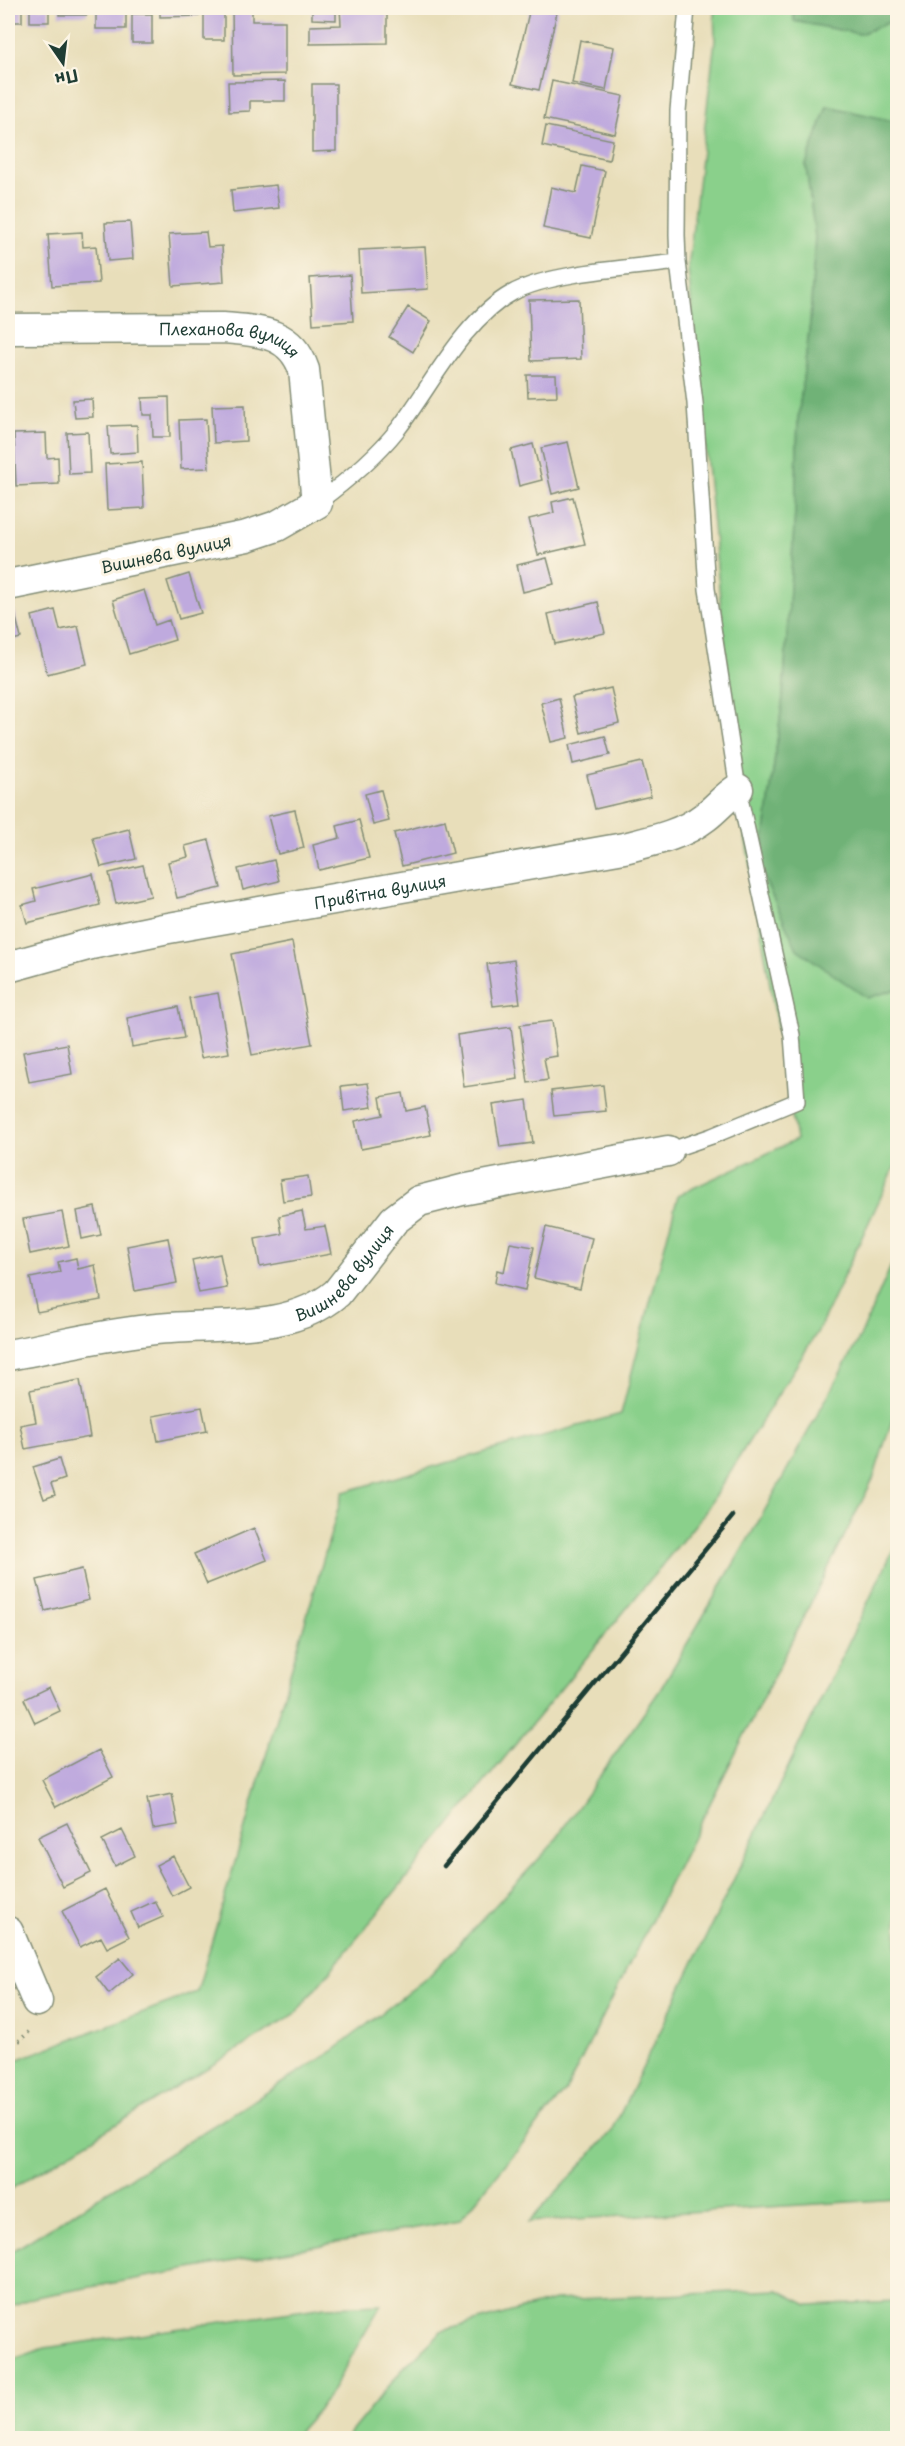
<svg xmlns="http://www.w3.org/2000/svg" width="905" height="2446" font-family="'Playpen Sans',sans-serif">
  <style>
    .green { fill: #8ad08b; stroke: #548660; stroke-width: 1.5 }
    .forest { fill: #6fb277; stroke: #477856; stroke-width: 1.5 }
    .building { fill: #bfaade }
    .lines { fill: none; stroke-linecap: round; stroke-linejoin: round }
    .lane-casing { stroke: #848e77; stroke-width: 18 }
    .street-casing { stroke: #848e77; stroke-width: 33 }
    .path { stroke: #848e77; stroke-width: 4; stroke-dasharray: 1.5 4.5; stroke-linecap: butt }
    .lane { stroke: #fff; stroke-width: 15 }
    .street { stroke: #fff; stroke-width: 30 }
    .rail { stroke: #1f3d34; stroke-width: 4.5 }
    .labels { text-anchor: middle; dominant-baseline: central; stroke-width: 6; stroke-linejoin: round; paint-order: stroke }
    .street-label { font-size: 16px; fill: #1f3d34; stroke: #fcf5e5 }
  </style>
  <rect width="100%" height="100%" fill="#fcf5e5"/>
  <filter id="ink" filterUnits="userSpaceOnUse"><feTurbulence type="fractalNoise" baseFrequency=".0167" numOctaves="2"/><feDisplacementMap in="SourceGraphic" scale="12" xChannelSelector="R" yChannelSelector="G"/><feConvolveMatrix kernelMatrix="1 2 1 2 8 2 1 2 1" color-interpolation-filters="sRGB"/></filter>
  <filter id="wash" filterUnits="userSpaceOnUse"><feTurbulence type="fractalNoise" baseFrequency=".008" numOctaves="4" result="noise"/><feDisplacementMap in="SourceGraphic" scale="24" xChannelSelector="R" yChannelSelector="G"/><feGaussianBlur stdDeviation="1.35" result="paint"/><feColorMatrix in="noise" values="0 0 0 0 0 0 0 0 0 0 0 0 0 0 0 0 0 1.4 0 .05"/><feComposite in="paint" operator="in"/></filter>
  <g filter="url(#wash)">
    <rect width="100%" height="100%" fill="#e8deba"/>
    <!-- green -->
    <path class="green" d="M714,8h79l2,13 65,13 37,-15v103l-70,-16 -21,59 9,72 -5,86 -12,96 -3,93 -12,185 -23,173 107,128 30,-9v173l-79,169 -115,184 -408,499 -287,177v-128l189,-71 146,-500 278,-78 57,-219 118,-55 -55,-328 -53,-543 27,-229z
      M897,1252v153l-24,74 -307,611 -106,130 -424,77 -28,10v-53l325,-203 96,-75 121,-129 110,-157 100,-171 100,-182z
      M897,1542v657l-368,23 83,-91z
      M778,2290l30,15 89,-4v137h-551l57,-69 39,-38 113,-31z
      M381,2305l-54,94 -35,39h-284v-77l37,-13 280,-41z"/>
    <!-- forest -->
    <path class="forest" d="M793,8h104v11l-37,15 -66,-13z
      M827,106l70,16v867l-30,9 -70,-49 -37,-79 23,-173 12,-185 3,-93 12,-96 5,-86 -9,-72z"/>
    <g id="blocks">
      <!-- building -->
      <path class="building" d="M8,8h14v14h-14z
        M30,8h19v14h-19z
        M59,8h28v7h-28z
        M96,8h30v21h-30z
        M160,8h39v8l-39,1z
        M204,8h20v32h-20z
        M232,8h20v13h33v53l-52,1z
        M312,8h24v12l-24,-1z
        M340,8h47v35l-77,1v-18l31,-1z
        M530,8h28l-19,82 -27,-6z
        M132,14h20v29h-20z
        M580,40l34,7 -8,43 -34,-7z
        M285,81v20h-35v10l-21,1 -1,-30z
        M552,81l71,15 -8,38 -71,-15z
        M312,84h24v67l-24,1z
        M546,126l67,14 -4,20 -67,-14z
        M582,166l23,5 -14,67 -48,-10 8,-41 25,6z
        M276,185l3,23 -46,5 -2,-23z
        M130,222l3,37 -25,2 -3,-38z
        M82,232l1,15 13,-1 3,37 -47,3 -4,-52z
        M206,232l2,15 14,-1 2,36 -51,4 -4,-52z
        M425,247l3,42 -67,4 -2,-43z
        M350,275l3,46 -40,3 -3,-46z
        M579,299l2,60 -50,2 -2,-61z
        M408,307l23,14 -18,31 -24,-15z
        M527,375h29l1,21 -29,1z
        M169,397l1,40h-17l-1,-22h-9l-1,-17z
        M92,399l1,18 -18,1 -2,-18z
        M245,405l1,36 -32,2 -2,-37z
        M206,419l3,49 -28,1 -2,-49z
        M137,425l1,27 -28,2 -2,-28z
        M88,432l2,41 -21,1 -2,-41z
        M46,433l1,25 11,-1 1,27 -43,2 -2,-52z
        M568,442l11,45 -27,7 -11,-46z
        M533,444l9,36 -23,6 -8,-36z
        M142,462l2,46 -37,2 -2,-46z
        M573,497l12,47 -47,11 -9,-36 25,-6 -2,-11z
        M547,558l7,26 -31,8 -6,-27z
        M189,574l12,39 -22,6 -12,-38z
        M144,590l11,35 14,-5 6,20 -46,14 -16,-54z
        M598,602l7,31 -50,11 -7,-30z
        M14,610l7,28 -13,3v-30z
        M55,610l5,20 18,-4 9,38 -40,10 -15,-58z
        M611,688l8,35 -38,10 -9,-36z
        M559,698l9,40 -17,4 -10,-39z
        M605,736l5,19 -37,9 -4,-19z
        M642,762l9,34 -56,13 -8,-34z
        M381,790l8,31 -16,4 -8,-31z
        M295,810l9,38 -26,6 -10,-38z
        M359,820l10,38 -50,12 -6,-25 27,-7 -3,-12z
        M445,820l8,33 -51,13 -8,-33z
        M129,829l7,30 -35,8 -8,-29z
        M209,840l12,48 -44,10 -9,-36 20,-5 -3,-11z
        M274,860l5,21 -36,9 -5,-21z
        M143,865l8,31 -35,8 -7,-31z
        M93,874l7,31 -73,18 -5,-18 14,-4 -3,-12z
        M292,942l20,102 -60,11 -20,-101z
        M514,960l6,43 -27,3 -6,-42z
        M218,993l11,60 -28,5 -12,-60z
        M178,1007l6,31 -52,9 -5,-29z
        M552,1021l5,35 -13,2 4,22 -20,3 -8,-58z
        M511,1027l7,52 -54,8 -7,-52z
        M67,1044l5,30 -43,8 -6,-30z
        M368,1083l4,24 -28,4 -3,-25z
        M603,1085l3,26 -52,5 -3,-25z
        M403,1093l3,18 19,-4 6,28 -70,14 -6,-28 28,-6 -3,-18z
        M527,1100l6,43 -33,4 -7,-42z
        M308,1176l3,21 -28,4 -3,-21z
        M95,1207l6,28 -19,4 -5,-28z
        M302,1211l4,18 19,-3 6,28 -71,13 -5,-28 27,-5 -3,-18z
        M62,1212l7,34 -39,8 -7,-35z
        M546,1227l46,11 -12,51 -46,-11z
        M168,1238l9,45 -42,8 -8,-45z
        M510,1243l24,4 -9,43 -30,-7 2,-13 7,2z
        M220,1254l7,34 -28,5 -7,-33z
        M76,1258l2,11 17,-4 6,35 -64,12 -7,-34 30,-6 -2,-10z
        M80,1380l10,57 -65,12 -5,-24 16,-3 -6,-32z
        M202,1407l5,24 -49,10 -5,-25z
        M59,1459l6,20 -14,5 4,11 -11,4 -11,-32z
        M254,1528l13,32 -60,24 -13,-30z
        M82,1569l7,31 -44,11 -8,-31z
        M49,1687l11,24 -25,12 -11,-24z
        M99,1750l14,27 -57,30 -14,-27z
        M172,1794l6,31 -25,4 -6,-30z
        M67,1823l24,50 -28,14 -25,-50z
        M122,1830l13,26 -20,10 -13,-26z
        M173,1856l16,31 -17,9 -16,-31z
        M105,1889l24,48 -22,11 -6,-11 -21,10 -18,-36z
        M155,1901l8,16 -25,11 -7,-16z
        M120,1958l13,16 -24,20 -13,-17z"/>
    </g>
  </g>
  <g filter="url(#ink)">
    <use href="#blocks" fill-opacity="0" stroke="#848e77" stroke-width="1.5"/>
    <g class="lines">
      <!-- lane casing -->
      <g class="lane-casing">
        <path id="lane" d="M317,503c30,-22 58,-45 81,-74 34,-44 65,-109 114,-136 38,-21 121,-25 166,-31
          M668,1151l44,-15 85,-35 -5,-66 -54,-246 -31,-200 -12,-186 -17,-141 -1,-27 1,-124 9,-103"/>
      </g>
      <!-- street casing -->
      <g class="street-casing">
        <g id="street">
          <path id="s1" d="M8,329l215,-1c35,3 68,3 81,42l13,133 -40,23 -30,10 -239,49"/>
          <path id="s2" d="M8,967l83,-23 72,-15 461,-81c28,-7 58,-13 81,-31 12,-9 20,-20 33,-28"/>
          <path id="s3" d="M8,1355c46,-8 93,-20 140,-25 61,-8 140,5 189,-37l57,-73 25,-19 43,-11 206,-39"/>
          <path d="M8,1932l29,69"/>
        </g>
      </g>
      <!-- path -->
      <path class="path" d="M8,2046l11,-5 10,-9"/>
      <!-- lane -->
      <use href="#lane" class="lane"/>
      <!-- street -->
      <use href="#street" class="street"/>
      <!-- rail -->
      <path class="rail" d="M444,1866l289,-350"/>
    </g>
  </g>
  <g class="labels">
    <!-- street labels -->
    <g class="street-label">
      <text stroke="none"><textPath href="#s1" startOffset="224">Плеханова вулиця</textPath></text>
      <text transform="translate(166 553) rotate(-12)">Вишнева вулиця</text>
      <text stroke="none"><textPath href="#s2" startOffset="380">Привітна вулиця</textPath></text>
      <text stroke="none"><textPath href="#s3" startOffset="357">Вишнева вулиця</textPath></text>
    </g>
  </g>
  <!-- margin -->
  <rect width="905" height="2446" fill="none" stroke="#fcf5e5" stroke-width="30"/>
  <!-- north arrow -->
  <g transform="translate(63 63) rotate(166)" stroke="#fcf5e5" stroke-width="4.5" paint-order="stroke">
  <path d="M0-4.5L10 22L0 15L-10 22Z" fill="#1f3d34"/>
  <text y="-9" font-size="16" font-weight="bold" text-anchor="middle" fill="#1f3d34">Пн</text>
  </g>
</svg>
